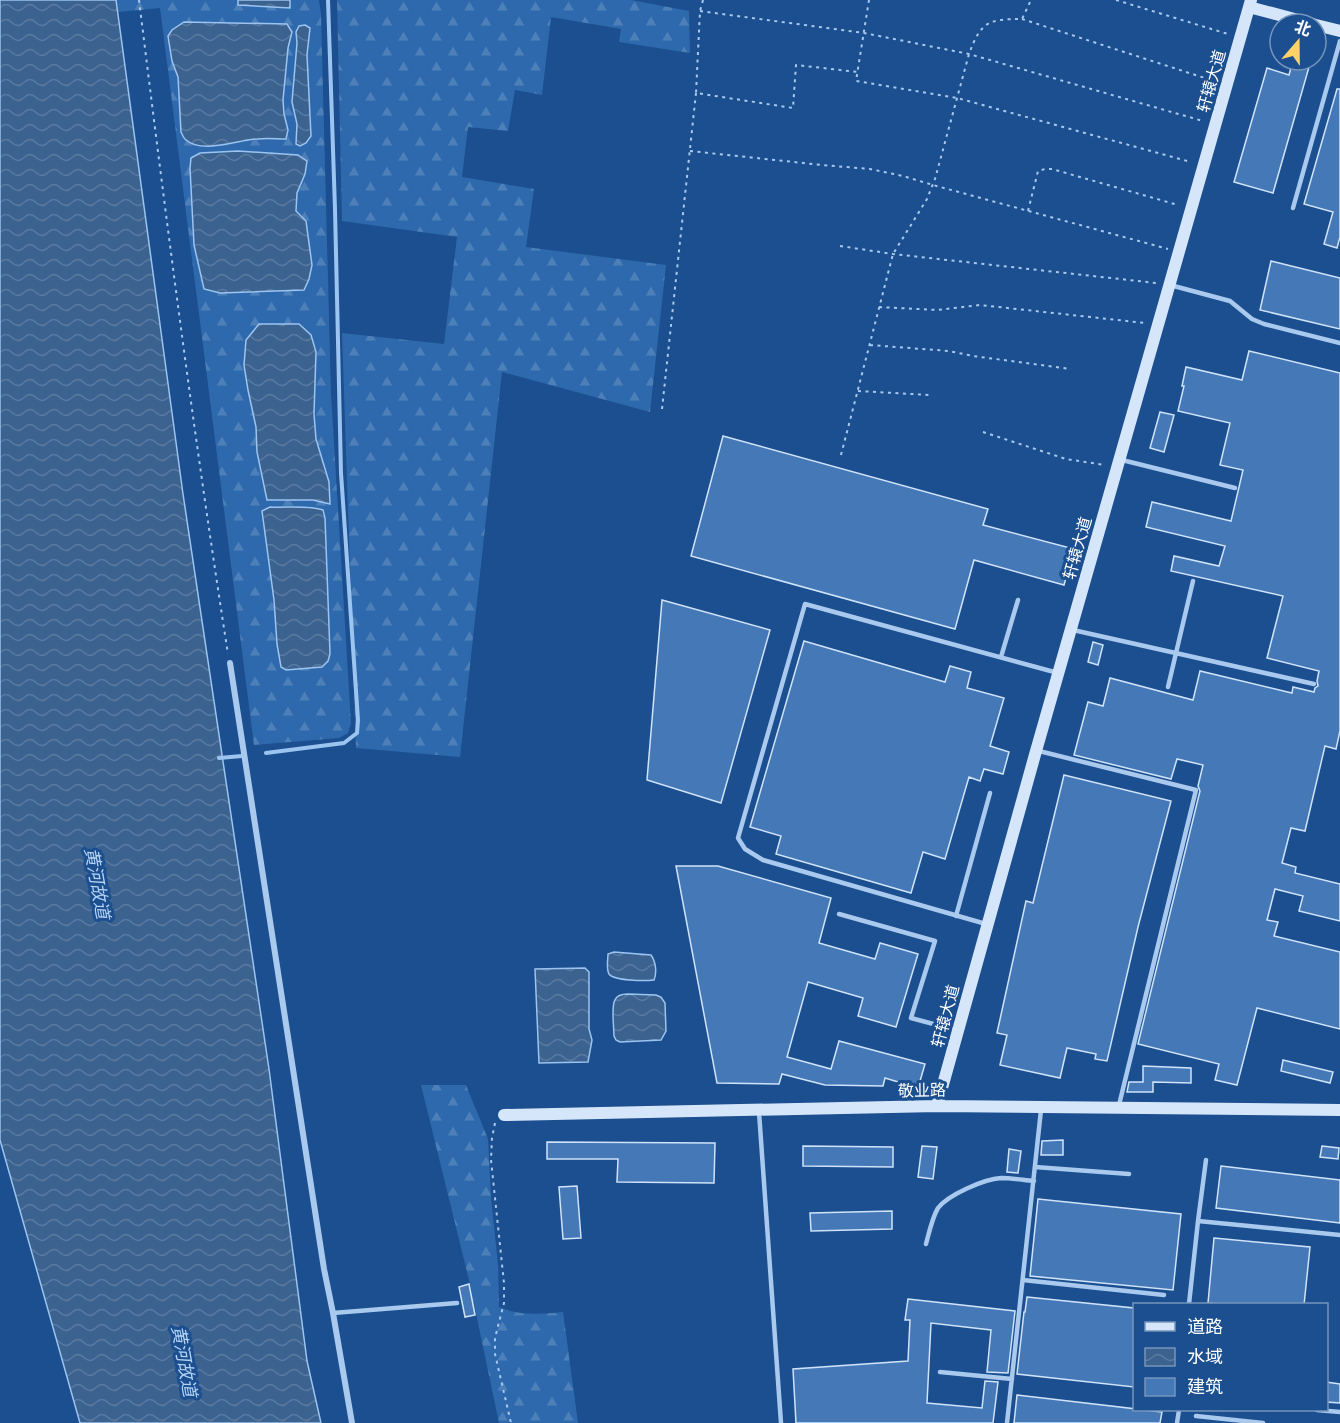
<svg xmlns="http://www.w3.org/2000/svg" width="1340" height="1423" font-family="'Golos Text','Noto Sans SC',sans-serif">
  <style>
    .forest { fill: url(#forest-firs) }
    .water { fill: url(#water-waves); stroke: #9cc4f0; stroke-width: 1.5 }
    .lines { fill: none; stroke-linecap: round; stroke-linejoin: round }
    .stream { stroke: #9cc4f0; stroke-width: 4 }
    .building { fill: #4478b7; stroke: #cfe3fa; stroke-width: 1.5 }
    .path { stroke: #a9c9ee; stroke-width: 2; stroke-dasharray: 3 4.5; stroke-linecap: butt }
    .lane { stroke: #a9c9ee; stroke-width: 4.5 }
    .street { stroke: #a9c9ee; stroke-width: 6 }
    .secondary { stroke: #d6e6fa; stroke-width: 12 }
    .labels { text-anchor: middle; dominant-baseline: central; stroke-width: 6; stroke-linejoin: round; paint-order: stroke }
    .street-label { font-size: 16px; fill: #fff; stroke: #1b4f8f }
    .water-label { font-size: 18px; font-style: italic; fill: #b5d3f5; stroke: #1b4f8f }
  </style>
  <defs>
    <pattern id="forest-firs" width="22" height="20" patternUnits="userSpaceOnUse" patternTransform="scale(1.5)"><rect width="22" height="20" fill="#2e69ad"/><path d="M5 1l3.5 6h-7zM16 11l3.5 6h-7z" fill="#4d80b9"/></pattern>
    <pattern id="water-waves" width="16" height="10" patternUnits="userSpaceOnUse" patternTransform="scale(1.5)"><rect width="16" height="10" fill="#3c6290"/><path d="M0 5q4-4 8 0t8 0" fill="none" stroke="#597aa1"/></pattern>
  </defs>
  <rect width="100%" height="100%" fill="#1b4f8f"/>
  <!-- forest -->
  <path class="forest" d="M116,0h203l2,14 10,380 20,329 -3,10 -9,5 -85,7 -94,-737 -42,4z
    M337,0h294l58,11 1,42 -71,-11 2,-13 -70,-12 -9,78 -27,-5 -7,41 -40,-4 -6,50 72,12 -8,58 140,18 -16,147 -148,-40 -42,385 -104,-9 -14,-415 102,11 13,-107 -115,-16z
    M421,1085h45l22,54 3,58 7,68 1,42c21,9 41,7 64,5l15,111h-79l-30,-143z"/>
  <!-- water -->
  <path class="water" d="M0,0h116l67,494 86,575 38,292 14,62h-241l-80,-283z
    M238,0h52v8l-52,-3z
    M184,22l103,2 5,8 -4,16 -5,52 1,14 4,16 -2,9c-10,0 -19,-1 -29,0 -19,1 -55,15 -71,1 -2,-1 -4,-6 -5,-8l-3,-55 -6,-16 -4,-25 4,-6z
    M305,25l5,3 -3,27 4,81 -5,7 -6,3 -4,-2 1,-20 -5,-22 5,-59 -1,-11 3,-6z
    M238,151l60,4 9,6 -2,13 -8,19 -1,18 10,10 6,44 -3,14 -5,11 -84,3 -16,-4 -10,-44 -4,-77 1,-10 9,-5z
    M259,324h40l12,11 5,17 -2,62 2,25 13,43 1,22 -17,-4h-46l-10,-48 -1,-25 -8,-37 -4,-25 2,-25z
    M270,507c16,1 39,-2 53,3l2,8 5,136 -2,7 -6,6 -36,3 -5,-3 -4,-23 -3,-44 -12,-89z
    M614,952l37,3c5,7 6,18 3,25 -9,1 -40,1 -45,-6 -3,-5 -1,-15 -1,-20z
    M585,968l4,4v57l3,11 -4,22 -49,1 -4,-94z
    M628,994l28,1 5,2 4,6 1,28 -5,9 -41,2 -4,-2 -2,-4c0,-8 -3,-30 1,-36 2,-5 8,-6 13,-6z"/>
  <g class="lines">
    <!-- stream -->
    <path class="stream" d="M266,753l78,-10 13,-10 1,-13 -17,-247 -6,-264 -7,-209
      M219,758l23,-2"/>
  </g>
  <!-- building -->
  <path class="building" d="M1293,60h18l-38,133 -39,-11 33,-114 22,7z
    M1337,89h3v148l-3,11 -13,-4 9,-32 -29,-8z
    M1271,261l69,17v51l-80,-19z
    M1249,351l91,22v358l-4,18 -11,-3 -20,85 -14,-3 -9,35 14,4 -1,6 45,11v37l-41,-10 4,-15 -28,-7 -8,31 11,2 -4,14 66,16v77l-83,-21 -20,77 -22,-5 4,-16 -81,-20 62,-253 -2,-5 5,-21 -26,-6 -6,20 -97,-24 14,-53 15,4 7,-28 83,22 7,-29 92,22 1,-6 21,5 1,-4 3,-2 -1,-5 2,-10 -52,-13 16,-62 -112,-25 3,-15 45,10 6,-20 -79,-19 6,-25 79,19 12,-51 -23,-5 10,-42 -52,-12 6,-25h-2l4,-19 56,13z
    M1160,412l14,3 -10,37 -14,-4z
    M723,436l265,73 -5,16 91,24 -10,36 -90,-25 -19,69 -264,-73z
    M662,600l108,30 -49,173 -74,-23z
    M804,641l141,41 5,-16 21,6 -4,16 37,10 -14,48 19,6 -6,22 -19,-5 -4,12 -11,-4 -24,82 -22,-7 -12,41 -135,-39 5,-18 -31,-9z
    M1093,642l10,3 -5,20 -10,-3z
    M1064,775l107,26 -33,126 -31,134 -12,-2 1,-5 -29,-6 -7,30 -60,-13 7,-30 -10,-2 29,-132 7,2z
    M676,866h42l113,32 -12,45 56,16 5,-16 38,11 -22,73 -38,-11 5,-18 -55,-16 -21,75 44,12 8,-28 86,23 -7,24 -33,-10 -2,8 -58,-1 -43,-11 -3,10 -62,-1z
    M1283,1060l50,12 -3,11 -49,-12z
    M1143,1066l48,2v15l-38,-1v10h-26l2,-10h14z
    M1063,1140v15h-22l1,-14z
    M547,1142l168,1 -1,40 -97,-1 1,-23h-71z
    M803,1146l90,1v20l-90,-1z
    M922,1146l15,1 -4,32 -15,-2z
    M1322,1146l17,2 -1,11 -18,-2z
    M1009,1149l12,2 -3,22 -11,-1z
    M1221,1166l119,14v43l-124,-15z
    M577,1186l4,52 -18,1 -4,-52z
    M1038,1199l143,15 -8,76 -143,-14z
    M892,1211v18l-81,2 -1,-18z
    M1214,1238l96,9 -6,58h-77l-19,-2z
    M469,1284l6,31 -10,2 -6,-30z
    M1027,1297l107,11v79l-117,-13 7,-62h1z
    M908,1299l107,12 -7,62 -21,-1 4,-42 -60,-7 -4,80 55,5 3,-27 13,1 -5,41h-197l-3,-54 115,-8 2,-41h-5z
    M1326,1382l14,2v19l-14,-1z
    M1017,1395l145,17 -2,11h-146z"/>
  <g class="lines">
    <!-- path -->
    <path class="path" d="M139,0c27,218 55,437 89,654
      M703,0l-3,11 -4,82 97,15 3,-43 62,7
      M869,0l-13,81 101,17 234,64
      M1116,0l112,34
      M700,11l164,22 105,21 234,67
      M1022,19l192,62
      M690,151l132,14 48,4 33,7 30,9 235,64
      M1028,211l10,-40 7,-2h7l126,36
      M840,246l53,8 263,29
      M879,307l58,3 43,-5 165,18
      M870,345l79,6 24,5 98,13
      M858,391l71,4
      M662,409l34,-316
      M983,432l83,27 39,6
      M841,455l52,-201 34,-55 8,-20 34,-125c12,-33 20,-35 53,-35l9,-19
      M495,1123l-3,15 -1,22 13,123v20l-9,35v16l16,69"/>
    <!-- lane -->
    <path class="lane" d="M1293,208l47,-167
      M1170,285l60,16 22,18 12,5 76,19
      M1122,460l113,28
      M1073,630l241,54
      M1001,657l17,-57
      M1168,687l25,-106
      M1039,751l157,39 -77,315
      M839,914l96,27 -24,77 45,12
      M956,916l34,-123
      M986,924l-223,-64 -18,-11 -7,-11 67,-234 253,69
      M759,1112l22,311
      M1035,1167l94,7
      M1198,1221l8,-61
      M926,1244c3,-11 6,-26 12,-36 10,-13 46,-29 63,-30 11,0 22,2 33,3
      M1023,1280l141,15
      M1189,1304l9,-83 142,14
      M333,1313l124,-10
      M940,1372l72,7
      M1317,1410l23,2
      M1196,1416l67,7
      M1007,1423l34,-313
      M1177,1423l2,-13"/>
    <!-- street -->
    <path class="street" d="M230,663l94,606 9,44 19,110"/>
    <!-- secondary -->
    <path class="secondary" d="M1249,7l64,17
      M1316,25l24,6
      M937,1106l99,-355 215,-751
      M504,1115l433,-9 403,4"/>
  </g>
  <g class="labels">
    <!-- street labels -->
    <g class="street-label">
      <text transform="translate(1211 81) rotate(-74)">轩辕大道</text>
      <text transform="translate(1077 548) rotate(-74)">轩辕大道</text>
      <text transform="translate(945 1016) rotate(-75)">轩辕大道</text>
      <text transform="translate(922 1090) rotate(-1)">敬业路</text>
    </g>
    <!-- water labels -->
    <g class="water-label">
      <text transform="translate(98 883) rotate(80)">黄河故道</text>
      <text transform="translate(185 1361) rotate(80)">黄河故道</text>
    </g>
  </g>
  <!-- legend -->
  <rect x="1133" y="1303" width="195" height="108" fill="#1b4f8f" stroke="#7695bc" stroke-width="1.5"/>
  <rect x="1145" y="1322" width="30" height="9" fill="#d6e6fa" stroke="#7695bc" stroke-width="1.5"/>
  <text x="1187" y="1333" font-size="18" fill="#ffffff">道路</text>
  <rect x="1145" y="1348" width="30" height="18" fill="url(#water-waves)" stroke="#7695bc" stroke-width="1.5"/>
  <text x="1187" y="1363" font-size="18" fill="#ffffff">水域</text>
  <rect x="1145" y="1378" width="30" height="18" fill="#4478b7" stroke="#7695bc" stroke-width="1.5"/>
  <text x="1187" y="1393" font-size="18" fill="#ffffff">建筑</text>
  <!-- north arrow -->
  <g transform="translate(1298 42) rotate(20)"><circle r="28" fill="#1b4f8f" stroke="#7695bc" stroke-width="1.5"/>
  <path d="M0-4.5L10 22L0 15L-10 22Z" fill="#ffd166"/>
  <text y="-9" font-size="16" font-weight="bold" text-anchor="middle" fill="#ffffff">北</text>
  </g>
</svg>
